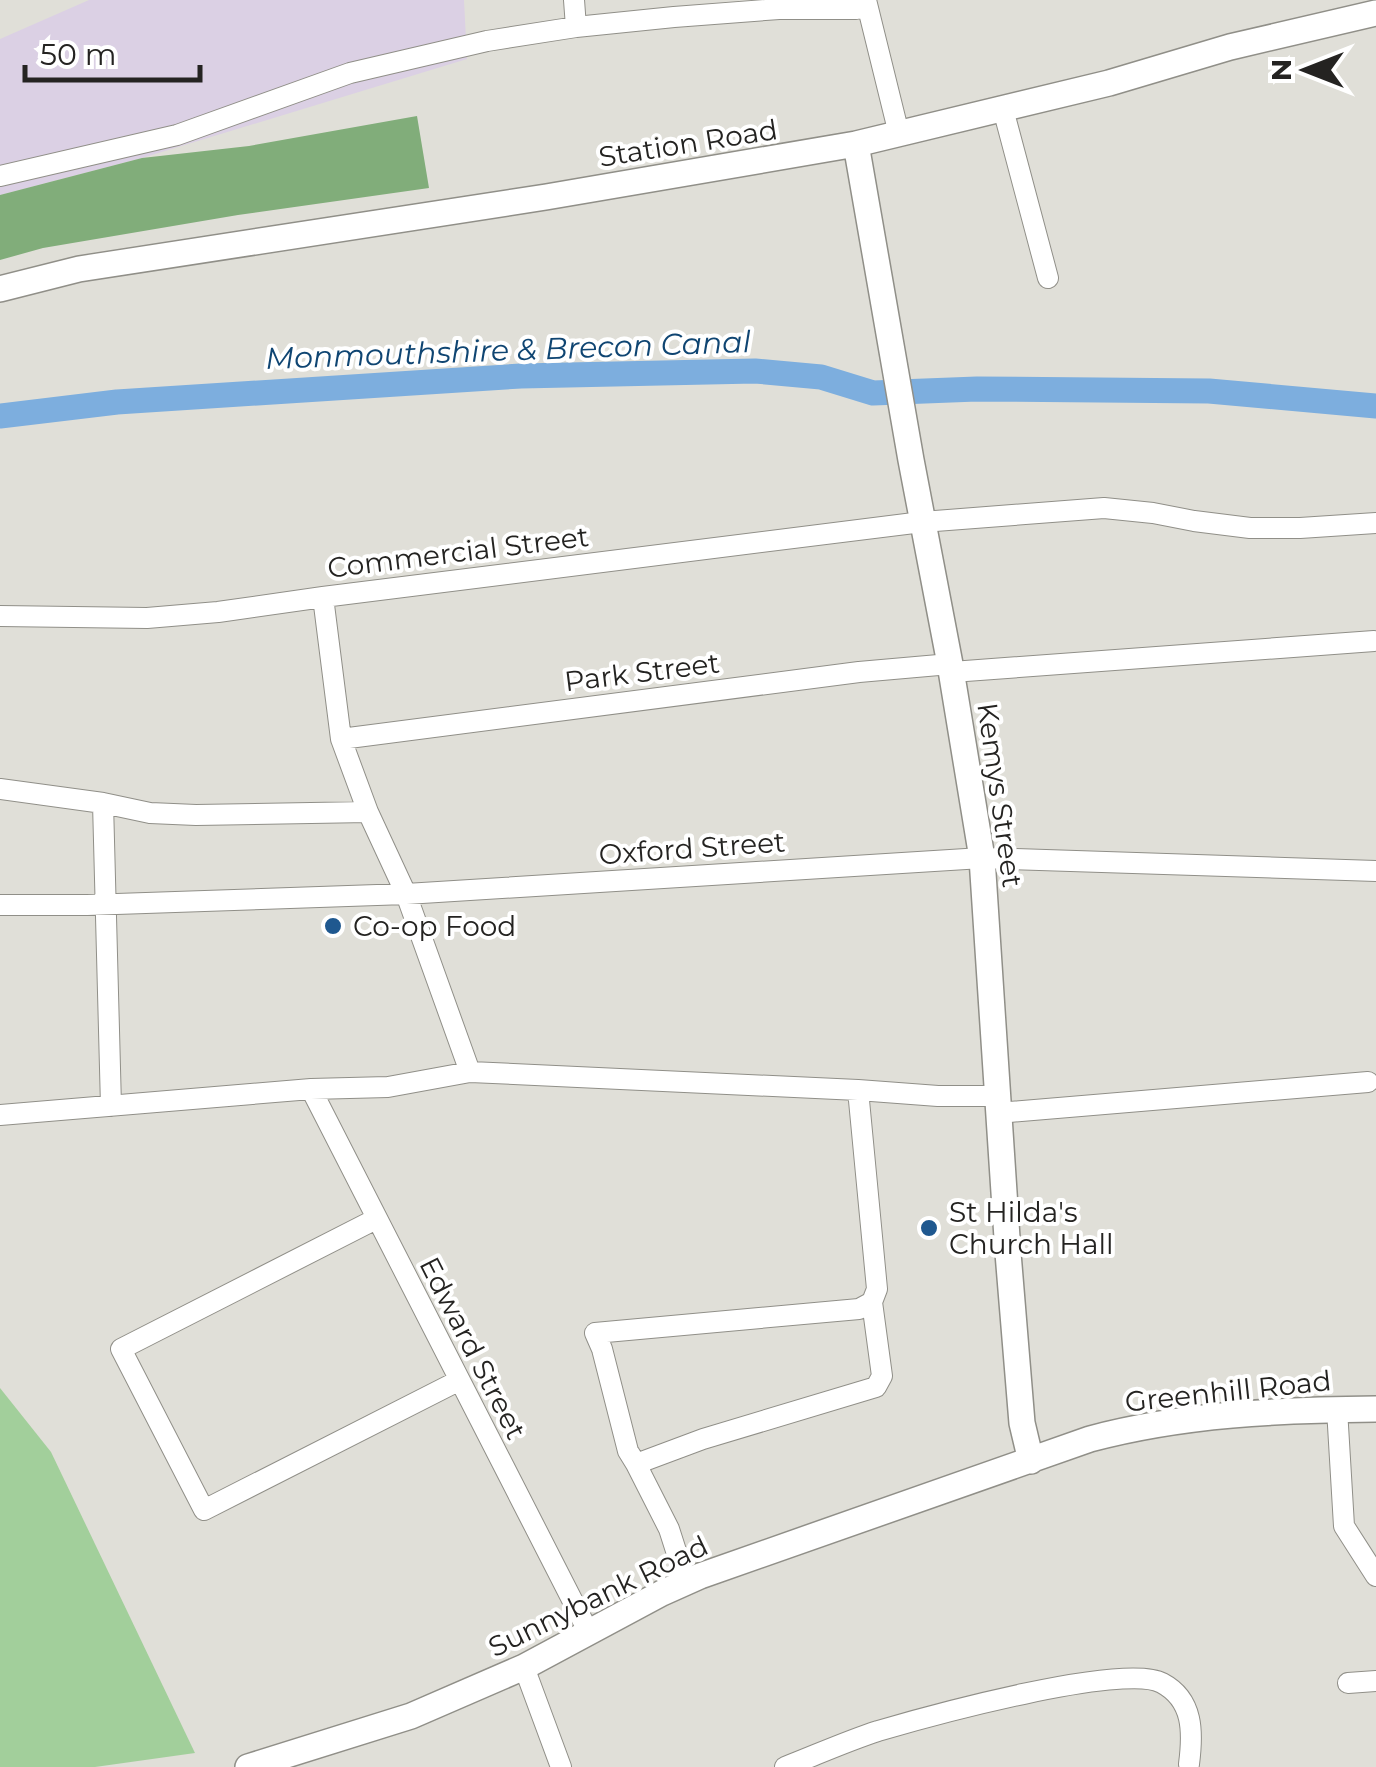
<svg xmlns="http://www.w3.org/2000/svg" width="1376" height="1767" font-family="Montserrat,sans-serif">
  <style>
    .industrial { fill: #dbd0e4 }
    .green { fill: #a2cf9b }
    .forest { fill: #81ad7a }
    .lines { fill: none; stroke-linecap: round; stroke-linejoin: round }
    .canal { stroke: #7daede; stroke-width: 25 }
    .minor-casing { stroke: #908f88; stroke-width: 22 }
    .tertiary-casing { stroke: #908f88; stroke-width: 28 }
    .minor { stroke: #fff; stroke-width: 20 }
    .tertiary { stroke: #fff; stroke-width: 25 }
    .poi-dot { fill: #1f588f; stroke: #fff; stroke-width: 4 }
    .labels { text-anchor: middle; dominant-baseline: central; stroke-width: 8; stroke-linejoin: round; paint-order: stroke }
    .street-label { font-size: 28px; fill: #242321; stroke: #fff }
    .poi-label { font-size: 28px; fill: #242321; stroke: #fff; text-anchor: start }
    .water-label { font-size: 30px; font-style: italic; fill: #0f4572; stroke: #fff }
  </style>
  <rect width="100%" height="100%" fill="#e0dfd8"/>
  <!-- industrial -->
  <path class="industrial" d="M89,0h375l3,59 -325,99 -142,37v-156z"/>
  <!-- green -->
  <path class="green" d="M0,1388l51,64 144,301 -100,14h-95z"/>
  <!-- forest -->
  <path class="forest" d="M417,116l12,72 -191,27 -195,33 -43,12v-65l142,-37 107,-12z"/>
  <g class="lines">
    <!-- canal -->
    <path class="canal" d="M0,416l117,-14 404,-26 234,-5 66,6 52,16 104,-4 232,2 167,15"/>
    <!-- minor casing -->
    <g class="minor-casing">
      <path id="minor" d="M574,0l2,27
        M866,0l33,134
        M1003,109l45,169
        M0,176l177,-41 173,-62 137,-32 89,-14 98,-10 105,-8h77l11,-3
        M323,597l18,142 27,73 38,82 64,178
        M0,616l147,2 71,-6 105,-15 599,-75 182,-14 49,5 41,8 56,7h50l76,-5
        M952,672l422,-31
        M341,739l518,-67 91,-8
        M0,789l103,14 47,10 46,2 172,-3
        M103,803l8,303
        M0,905h87l319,-11 576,-36 394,13
        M311,1089l277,542
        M998,1113l370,-31
        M0,1115l311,-26 77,-2 82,-15 388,18 80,6h60
        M376,1219l-255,130 83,161 254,-129
        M1337,1409l7,117 32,50
        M636,1464l-8,-13 -26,-102 -7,-16 264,-24 13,-7 5,-13 -19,-199
        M686,1582l-17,-53 -33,-65 67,-25 173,-52 6,-11 -10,-74
        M524,1667l37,100
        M1348,1683l28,-2
        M785,1767c31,-12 62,-26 93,-36 48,-14 246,-69 284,-48 32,17 31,50 27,81"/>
    </g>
    <!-- tertiary casing -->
    <g class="tertiary-casing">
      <path id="tertiary" d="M856,144l55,316 39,204 32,194 26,395 14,170 9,38
        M0,289l79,-20 467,-72 310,-53 253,-61 121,-36 146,-34
        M248,1767l163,-51 113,-49 138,-74 38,-17 390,-137c93,-25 190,-29 286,-30"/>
    </g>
    <!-- minor -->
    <use href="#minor" class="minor"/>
    <!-- tertiary -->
    <use href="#tertiary" class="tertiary"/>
  </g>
  <!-- markers -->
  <g class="poi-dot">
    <circle cx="333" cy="926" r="10"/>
    <circle cx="929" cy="1228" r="10"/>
  </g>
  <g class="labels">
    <!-- street labels -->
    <g class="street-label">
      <text transform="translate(688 143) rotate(-9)">Station Road</text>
      <text transform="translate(458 552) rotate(-7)">Commercial Street</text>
      <text transform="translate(642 672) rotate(-7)">Park Street</text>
      <text transform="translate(1000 795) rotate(82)">Kemys Street</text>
      <text transform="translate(692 848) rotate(-4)">Oxford Street</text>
      <text transform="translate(473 1348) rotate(63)">Edward Street</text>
      <text transform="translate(1228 1391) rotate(-6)">Greenhill Road</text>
      <text transform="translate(598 1596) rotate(-26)">Sunnybank Road</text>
    </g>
    <!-- poi labels -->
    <g class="poi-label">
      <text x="353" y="926">Co-op Food</text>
      <text x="949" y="1212">St Hilda's<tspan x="949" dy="32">Church Hall</tspan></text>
    </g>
    <!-- water labels -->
    <g class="water-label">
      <text transform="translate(508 350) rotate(-2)">Monmouthshire &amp; Brecon Canal</text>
    </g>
  </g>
  <!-- north arrow -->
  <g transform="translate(1306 70) rotate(270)" stroke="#ffffff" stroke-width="8" paint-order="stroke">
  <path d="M0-8L18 38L0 25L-18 38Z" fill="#242321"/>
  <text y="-15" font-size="28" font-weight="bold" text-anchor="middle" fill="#242321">N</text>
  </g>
  <!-- scale -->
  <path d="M25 65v15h175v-15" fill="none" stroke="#242321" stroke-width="5"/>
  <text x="40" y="65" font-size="30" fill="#242321" stroke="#ffffff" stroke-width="8" paint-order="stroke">50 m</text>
</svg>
